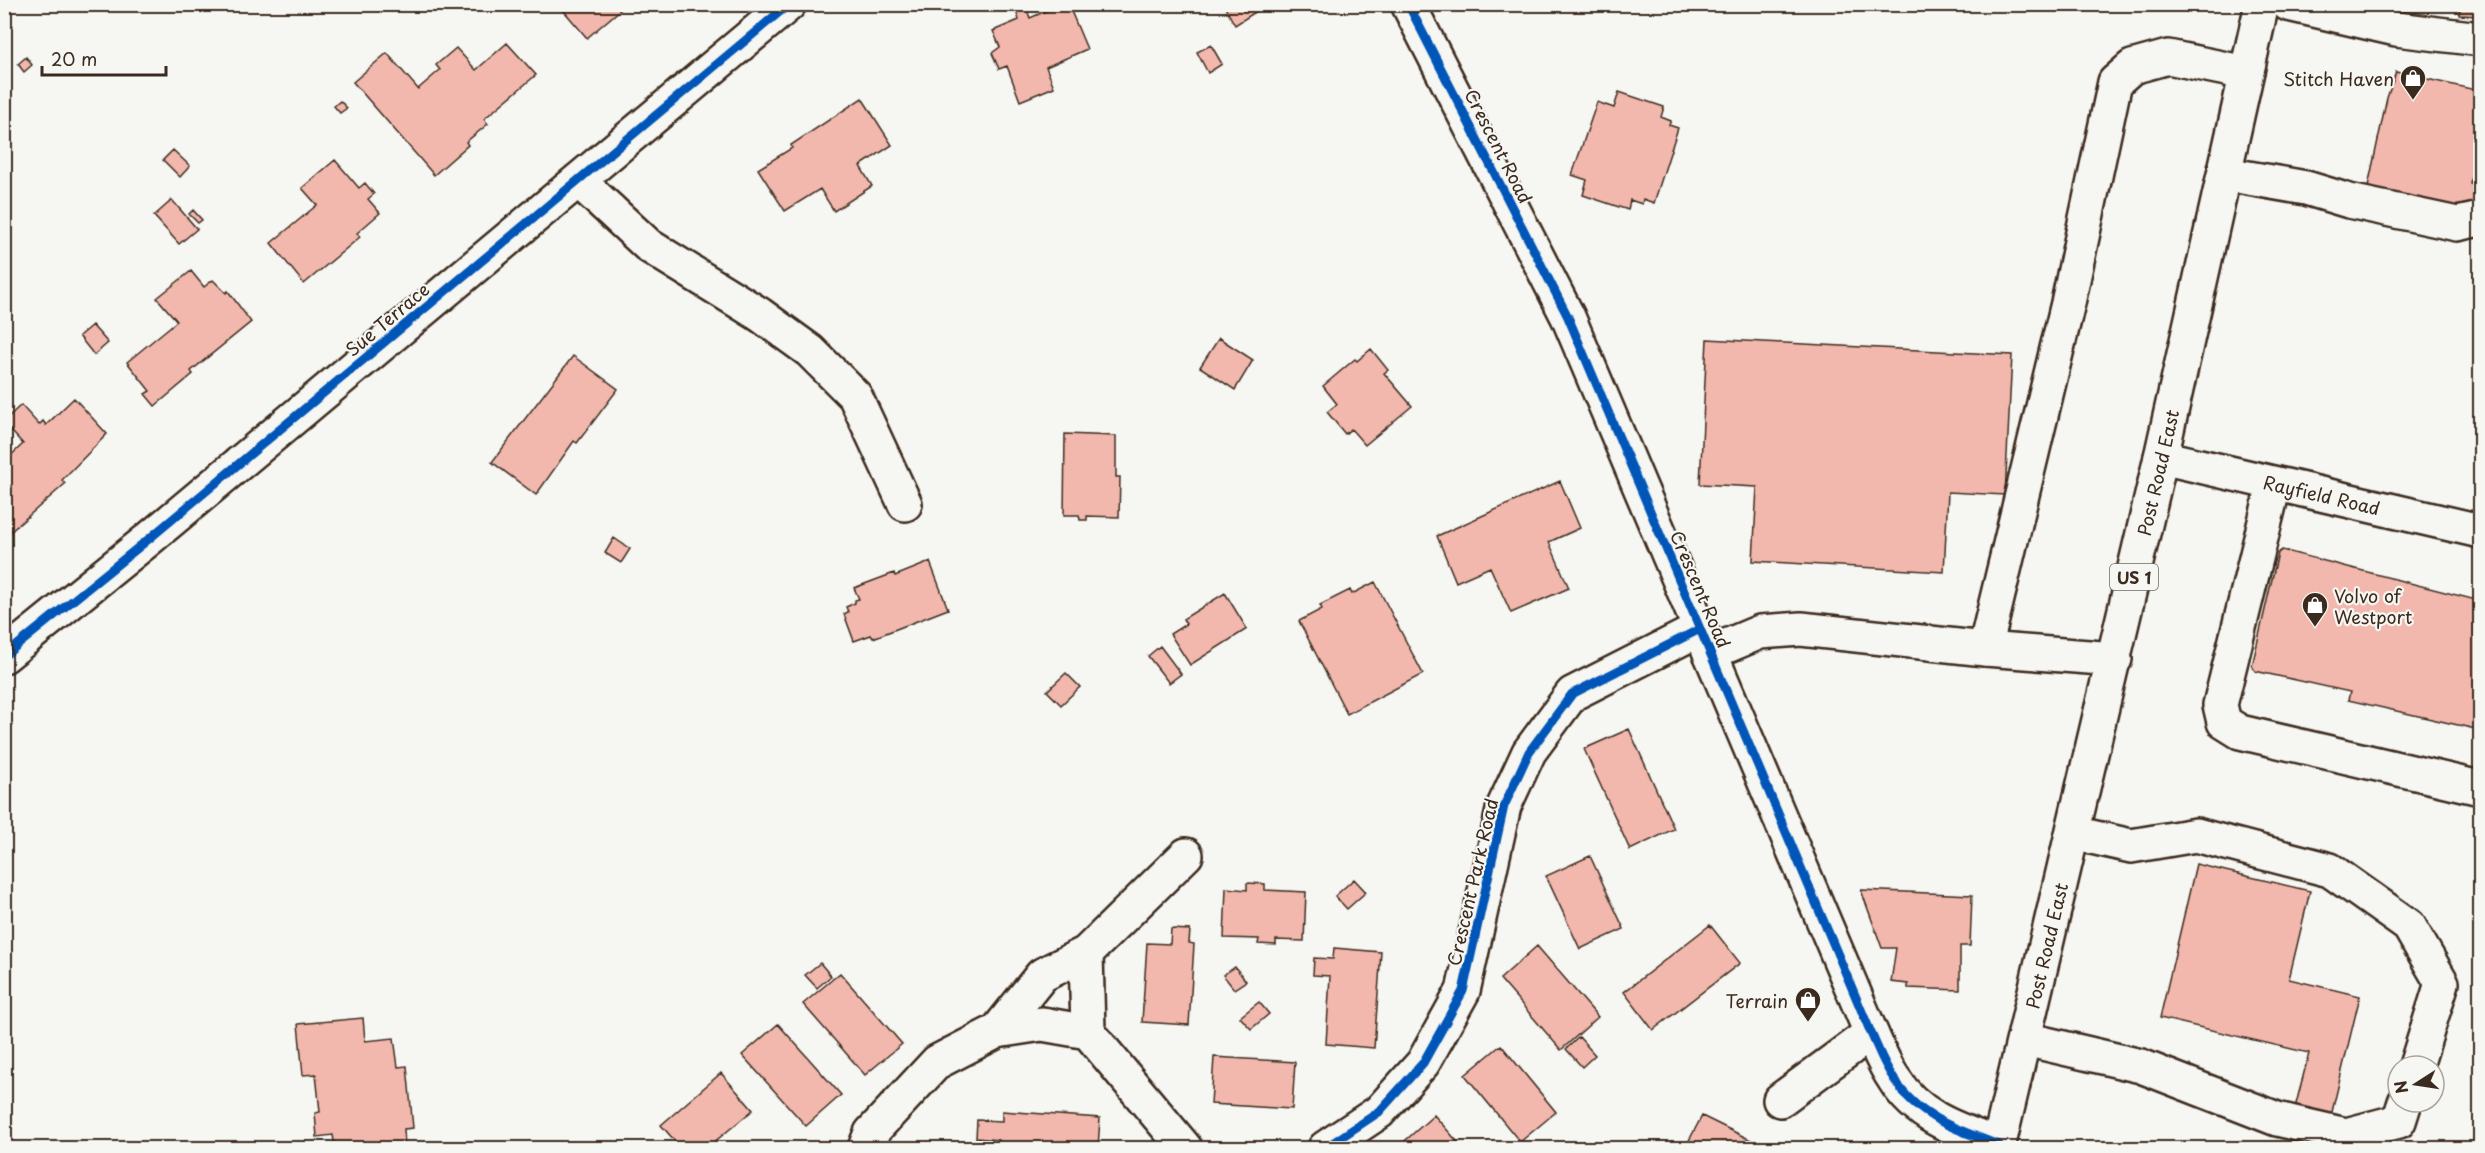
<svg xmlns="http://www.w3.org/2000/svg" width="2485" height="1153" font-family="'Playpen Sans',sans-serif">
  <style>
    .building { fill: #f2b8ad; stroke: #3b2a1e; stroke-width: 1.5 }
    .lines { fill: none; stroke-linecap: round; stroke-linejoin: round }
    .minor-casing { stroke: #3b2a1e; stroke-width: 38 }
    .major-casing { stroke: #3b2a1e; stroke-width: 38 }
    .minor { stroke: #f6f6f2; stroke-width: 33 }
    .major { stroke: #f6f6f2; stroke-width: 33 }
    .cycleway-casing { stroke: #f6f6f2; stroke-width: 13 }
    .cycleway { stroke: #0057b8; stroke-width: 9 }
    .labels { text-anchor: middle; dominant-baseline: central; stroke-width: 4.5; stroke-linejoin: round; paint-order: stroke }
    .shield { fill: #f6f6f2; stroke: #73675e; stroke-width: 1.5 }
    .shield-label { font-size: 16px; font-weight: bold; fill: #3b2a1e }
    .poi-label { font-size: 18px; fill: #3b2a1e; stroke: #f6f6f2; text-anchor: end }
    .street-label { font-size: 18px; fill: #3b2a1e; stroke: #f6f6f2 }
  </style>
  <rect width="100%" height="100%" fill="#f6f6f2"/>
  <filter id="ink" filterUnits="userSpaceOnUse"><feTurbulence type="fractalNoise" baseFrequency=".0167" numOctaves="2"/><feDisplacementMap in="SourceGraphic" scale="12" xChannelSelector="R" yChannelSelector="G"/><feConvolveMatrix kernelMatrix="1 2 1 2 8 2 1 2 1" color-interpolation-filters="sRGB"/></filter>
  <g filter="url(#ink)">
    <!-- building -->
    <path class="building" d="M558,4h69l-40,34z
      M1062,4h6l19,45 -41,18 8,20 -34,14 -13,-35 -8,3 -7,-16 8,-6 -7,-16 26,-11 -3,-9 10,-4 4,11z
      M1223,4h45l-33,21z
      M2461,4h19v12l-21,-1z
      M507,43l29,32 -52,44 4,5 -22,18 2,3 -34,30 -81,-93 34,-29 31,36 22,-19 -4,-5 20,-17 20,22z
      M1211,45l11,19 -14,9 -11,-21z
      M26,57l6,8 -8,7 -6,-8z
      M2396,72l84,19v43l-10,50 10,2 -3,23h-12l-98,-18 20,-93z
      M1619,92l45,15 -3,10 10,4 -2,4 9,3 -24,75 -11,-4 -1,5 -12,-4 -2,10 -45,-15 4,-15 -15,-5 25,-73 17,6z
      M862,98l30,47 -32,21 12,20 -38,25 -14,-22 -35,22 -27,-42 34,-21 -1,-3z
      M340,101l7,7 -7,5 -6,-7z
      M173,150l17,16 -10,11 -17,-17z
      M335,160l24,28 6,-5 9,11 -6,5 12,14 -23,20 3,4 -56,47 -33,-41 46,-38 -15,-17z
      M172,200l25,29 -18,15 -25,-28z
      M193,210l9,10 -4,3 -9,-9z
      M191,271l13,16 9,-7 13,13 2,-2 23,31 -60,49 2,3 -38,32 -10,-12 5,-3 -23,-29 50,-41 -20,-23z
      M92,325l16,18 -14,12 -15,-19z
      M1219,338l34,22 -18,30 -35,-23z
      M1707,339l305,16 -7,140 -57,-3 -4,80 -191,-11 4,-74 -57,-3z
      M1371,349l17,21 -4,3 28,33 -47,39 -14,-16 -6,5 -18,-22 10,-8 -14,-18 32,-27 2,2z
      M573,356l45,33 -41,54 -3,-2 -38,54 -44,-33z
      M74,398l33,36 -45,46 3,4 -56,49 -5,-5v-66l19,-18 -19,-21v-2l17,-16 18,20 4,-4 3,4z
      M1065,434l51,2v41h4l-1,40 -32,-1v4h-7l-1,-5h-15z
      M1560,481l20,47 -31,14 20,46 -58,25 -21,-46 -34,15 -19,-46z
      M614,538l16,11 -9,14 -16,-10z
      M2282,550l198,51v129l-132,-30 2,-8 -95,-21 -3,-5 26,-113z
      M930,562l18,47 -75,29 -2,-3 -17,6 -10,-27 4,-2 -2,-5 9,-4v-3l4,-1 -5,-11 40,-15 1,3z
      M1375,582l48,92 -76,40 -48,-93 23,-12 -2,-4 30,-15 2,4z
      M1225,593l22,36 -57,36 -20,-31 16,-10 -3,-5z
      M1160,646l21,28 -12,9 -21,-27z
      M1066,673l14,14 -19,18 -14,-14z
      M1629,729l45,100 -44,21 -46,-101z
      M1590,856l34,73 -44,20 -34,-73z
      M2196,864l114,27 -21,88 71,17 -29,120 -36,-8 14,-55 -149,-35z
      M1354,879l12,13 -19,17 -12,-13z
      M1247,883l18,1v6l41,2 -2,49 -28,-1v5l-18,-1 1,-5 -35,-1 2,-50 21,2z
      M1861,890l111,5 -2,51h-10v44l-52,-2v-4l-17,-2 5,-34h-14z
      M1710,925l30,38 -87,67 -29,-38z
      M1171,929l19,1 -1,13 5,1 -5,81 -47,-3 5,-79 23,1z
      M1537,946l61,71 -37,33 -61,-71z
      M1334,948l47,4 -7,96 -48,-4 4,-68 -17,-1 1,-17 19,1z
      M820,963l11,13 -14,12 -12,-13z
      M1235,967l11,14 -12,8 -11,-14z
      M840,973l62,71 -37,31 -62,-71z
      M1259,1002l10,12 -18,15 -11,-12z
      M363,1018l2,23 29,-3 4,29 9,-1 6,62 -9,1 1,19h-70l-2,-13 -16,2 -2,-24 5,-1 -4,-38 -13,1 -5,-51z
      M778,1024l63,71 -35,31 -64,-71z
      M1579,1037l16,18 -13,12 -16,-18z
      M1501,1045l55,67 -36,30 -55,-67z
      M1214,1057l81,5 -3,47 -81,-5z
      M721,1073l32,37 -46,38h-26l-20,-23z
      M1002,1111l98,7 -2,30h-99v-8l-23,-2 1,-18 25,1z
      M1434,1115l29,33h-64l-1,-1z
      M1702,1116l65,32h-82z"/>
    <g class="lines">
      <!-- minor casing -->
      <g class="minor-casing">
        <g id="minor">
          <path d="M1408,4l160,313 303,716c7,15 13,32 23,46 24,39 64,51 105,66"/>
          <path d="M2288,4l108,25 84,10"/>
          <path d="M2225,174l81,14 43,13 108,23 23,-5"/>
          <path d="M579,181l70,65 110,68 51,37 45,45 50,108"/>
          <path id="s1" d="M2161,457l319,74"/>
          <path d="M2274,485l-54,220 4,17 16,10 240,56"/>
          <path d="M1985,649l83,-346 47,-221 17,-15 36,-10 78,16"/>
          <path d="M1710,653l50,-21 41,-3 184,20 130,10"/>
          <path d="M4,656l146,-118 639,-534"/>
          <path d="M2074,833l57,13 65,-11 134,35 79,56 33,57 -26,83"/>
          <path d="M1086,953l2,79"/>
          <path d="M997,1031l45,-56 44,-22 100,-98"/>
          <path d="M2025,1039l116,27 136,53 69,16 53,-14 6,-19"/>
          <path d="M1780,1100l91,-67"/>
          <path d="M865,1148l6,-15 66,-71 60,-31 45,-7 46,8 97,116"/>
          <path d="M1325,1148l54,-36 44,-49 40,-72 41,-185 25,-54 43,-58 128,-65"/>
        </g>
      </g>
      <!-- major casing -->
      <g class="major-casing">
        <g id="major">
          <path id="s2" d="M1998,1148l163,-691 101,-453"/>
        </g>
      </g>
      <!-- minor -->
      <use href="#minor" class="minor"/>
      <!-- major -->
      <use href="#major" class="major"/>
      <!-- cycleway casing -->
      <g class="cycleway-casing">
        <path id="cycleway" d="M1408,4l160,313 303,716c7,15 13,32 23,46 24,39 64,51 105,66
          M4,656l146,-118 639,-534
          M1325,1148l54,-36 44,-49 40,-72 41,-185 25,-54 43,-58 128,-65"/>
      </g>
      <!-- cycleway -->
      <use href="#cycleway" class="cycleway"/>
    </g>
  </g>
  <!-- icons -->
  <defs>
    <g id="shop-pin" transform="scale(1.35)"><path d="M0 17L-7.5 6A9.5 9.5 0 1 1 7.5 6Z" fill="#3b2a1e" stroke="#f6f6f2"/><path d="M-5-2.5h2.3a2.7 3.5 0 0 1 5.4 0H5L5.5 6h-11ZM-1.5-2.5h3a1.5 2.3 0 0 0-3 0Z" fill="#fff"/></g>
  </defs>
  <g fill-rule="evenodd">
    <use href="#shop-pin" x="2413" y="78"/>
    <use href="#shop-pin" x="2315" y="605"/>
    <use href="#shop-pin" x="1808" y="1000"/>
  </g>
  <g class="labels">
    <!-- shield labels -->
    <rect class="shield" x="2110" y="564" width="48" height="26" rx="4.5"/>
    <g class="shield-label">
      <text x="2134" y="577">US 1</text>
    </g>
    <!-- poi labels -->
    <g class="poi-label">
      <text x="2394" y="78">Stitch Haven</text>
      <text x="2334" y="595" text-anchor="start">Volvo of<tspan x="2334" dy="21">Westport</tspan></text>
      <text x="1788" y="1000">Terrain</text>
    </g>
    <!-- street labels -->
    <g class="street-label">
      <text transform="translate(1499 146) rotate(63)">Crescent Road</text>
      <text transform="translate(387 319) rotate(-40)">Sue Terrace</text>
      <text stroke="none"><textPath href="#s2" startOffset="694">Post Road East</textPath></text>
      <text stroke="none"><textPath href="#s1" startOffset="165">Rayfield Road</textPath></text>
      <text transform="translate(1701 589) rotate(67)">Crescent Road</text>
      <text transform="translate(1472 882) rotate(-77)">Crescent Park Road</text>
      <text stroke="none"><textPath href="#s2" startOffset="208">Post Road East</textPath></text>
    </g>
  </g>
  <!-- margin -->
  <rect width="2485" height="1153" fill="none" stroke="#f6f6f2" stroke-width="24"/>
  <rect x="12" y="12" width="2461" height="1129" fill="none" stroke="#3b2a1e" stroke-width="2" filter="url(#ink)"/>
  <!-- north arrow -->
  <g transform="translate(2416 1084) rotate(258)"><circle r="28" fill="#f6f6f2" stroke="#aba49d" stroke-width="1.5"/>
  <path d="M0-4.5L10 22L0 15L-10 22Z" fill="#3b2a1e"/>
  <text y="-9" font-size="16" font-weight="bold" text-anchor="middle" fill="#3b2a1e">N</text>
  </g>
  <!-- scale -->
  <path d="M42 66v9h124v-9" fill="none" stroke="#3b2a1e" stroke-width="3"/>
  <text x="51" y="66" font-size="18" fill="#3b2a1e" stroke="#f6f6f2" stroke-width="4.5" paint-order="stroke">20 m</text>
</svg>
